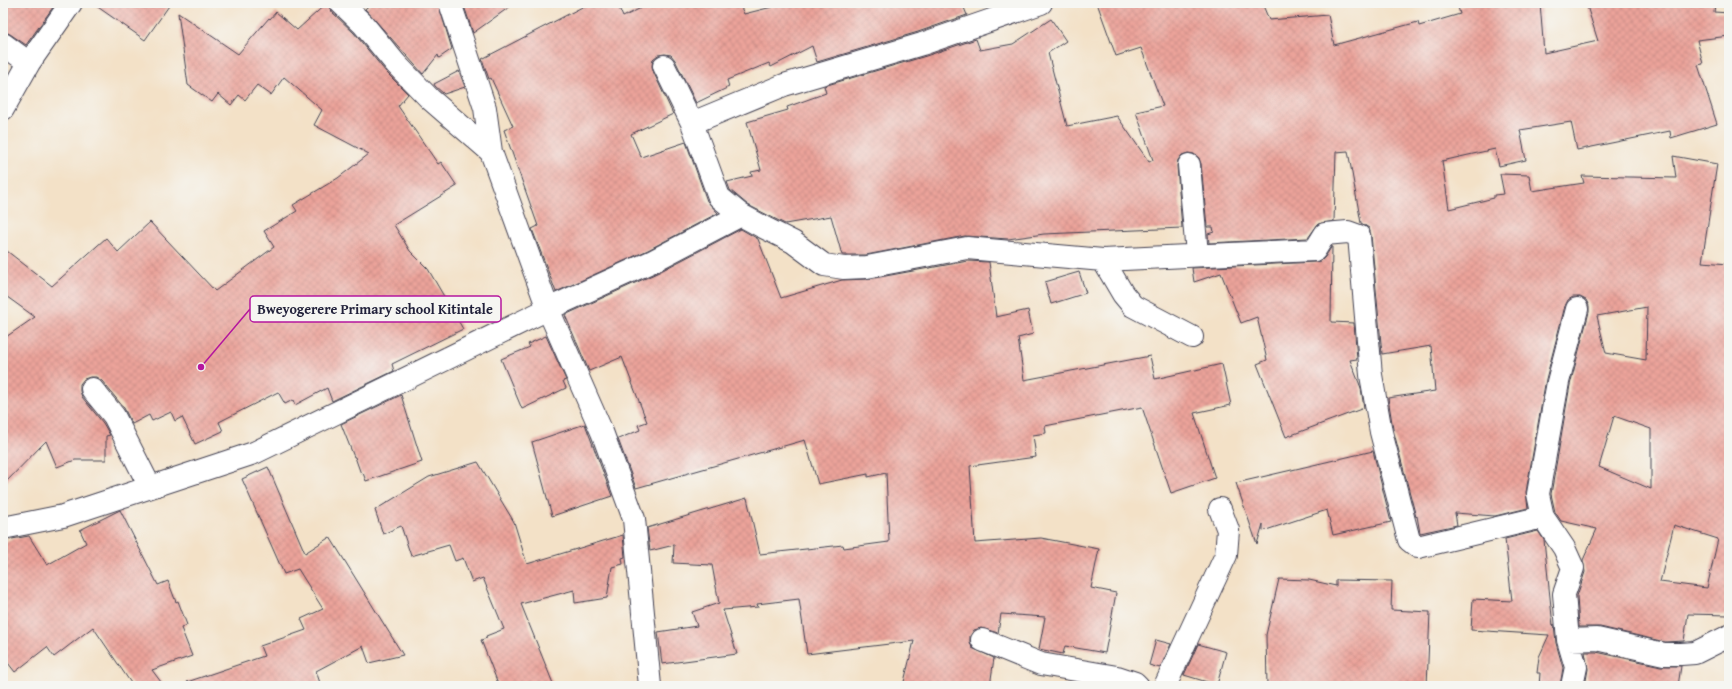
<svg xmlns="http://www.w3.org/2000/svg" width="1732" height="689" font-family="'Gentium Book Plus',serif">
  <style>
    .building { fill: url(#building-cross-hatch); fill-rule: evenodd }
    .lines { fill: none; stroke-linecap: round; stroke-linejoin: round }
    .minor-casing { stroke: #413f50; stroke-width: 24 }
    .minor { stroke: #fff; stroke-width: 22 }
    .leader { fill: none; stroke: #b5179e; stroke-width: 1.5 }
    .callout-dot { fill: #b5179e; stroke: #f6f6f2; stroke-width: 1.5 }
    .callout { fill: #f6f6f2; stroke: #b5179e; stroke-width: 1.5 }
    .callout-label { font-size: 14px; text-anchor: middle; font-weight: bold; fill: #22223b }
  </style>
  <defs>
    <pattern id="building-cross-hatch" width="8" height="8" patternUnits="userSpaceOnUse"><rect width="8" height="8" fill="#eba39a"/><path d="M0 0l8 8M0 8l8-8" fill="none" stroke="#c98c86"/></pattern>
  </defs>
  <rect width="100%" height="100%" fill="#f6f6f2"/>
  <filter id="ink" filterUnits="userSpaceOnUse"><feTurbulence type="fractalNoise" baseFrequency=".025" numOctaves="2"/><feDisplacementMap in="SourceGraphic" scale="8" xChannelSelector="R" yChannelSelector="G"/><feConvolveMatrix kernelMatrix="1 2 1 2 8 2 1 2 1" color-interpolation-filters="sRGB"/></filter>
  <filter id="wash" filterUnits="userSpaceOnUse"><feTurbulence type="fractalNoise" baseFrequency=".012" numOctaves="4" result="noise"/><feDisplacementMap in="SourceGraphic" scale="16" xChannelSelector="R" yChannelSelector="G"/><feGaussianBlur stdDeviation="0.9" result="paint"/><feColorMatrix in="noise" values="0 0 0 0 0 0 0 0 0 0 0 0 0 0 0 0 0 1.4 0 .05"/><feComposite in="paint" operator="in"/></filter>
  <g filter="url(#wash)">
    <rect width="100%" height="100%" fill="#f3e1c7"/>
    <g id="blocks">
      <!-- building -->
      <path class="building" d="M3,3h53l-30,42 -16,-11 -7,-3z
        M92,3h79l-26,37z
        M327,3h2l3,9 22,21 32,39 22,22 -10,12 40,58 3,-2 16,24 -63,39 16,26 18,18 35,60 -71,35 2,7 -62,30 -5,-13 -32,17 -2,-5 -8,4 -7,-12 -59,30 4,9 -28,13 -13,-27 -7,4 -4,-9 -19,9 -3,-6 -17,9 -8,-16 -22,-27 -6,-4h-6l-6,2 -4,5v7l2,6 21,26 7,12 -4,1v24h-31l-18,7 -11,-26 -43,44v-146l32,-22 -32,-23v-46l49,38 54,-48 12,14 32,-30 65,69 59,-44 -10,-16 33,-20 -4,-6 45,-27 31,-24 -55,-29 8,-15 -38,-33 -13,18 -14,-10 -12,15 -6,-5 -8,10 -13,-11 -6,8 -24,-17 -10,-72 60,41 31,-36 1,1 6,-7 21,18z
        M372,3h66l14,46 -13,9 -1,-3 -15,19 -58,-65z
        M463,3h52l-42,30z
        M590,3h27l6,14 28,-14h88l5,11 28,-7 8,-4h182l5,12 -49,17 -101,30 -5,-16 -41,21 -2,-4 -42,17 2,7 -33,16 -21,-43 -4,-5 -6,-1 -7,1 -5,4 -1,7 1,5 20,43 -42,20 10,23 45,-15 21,59 11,12 -70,37 -92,42 -24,-63 6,-3 -34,-96 9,-4 -22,-48 -2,1 -7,-20z
        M1097,3h165l7,17 59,-5 6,30 84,-23 1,4 41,-12 -2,-7 17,-4h65l4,50 54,-12 -12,-38h117l12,2 -1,7 15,1v23l-32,4 6,24 -5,1 19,59 -46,14 -1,-7 -93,19 -6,-28 -51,8 6,30 -27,6 -4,-17 -53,12 7,48 45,-11v-3l10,-1 -4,-20 29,1 3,16 52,-8 -2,-7 94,2 -3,-22 44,8 -15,98 27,2v351l-41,-1 -4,27 -19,1 -65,-15h-21l-2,-31 8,-24 -2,-12 14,-31 -36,-8 -6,-9 -4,-18 19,-109 19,-73v-6l-3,-6 -6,-3h-7l-5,3 -3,6 -19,73 -20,113 2,16 -33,8 -40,-3 2,12 -37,8 -3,-17 -1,1 -23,-88 -5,-31 47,-7 -4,-45 -49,8 -11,-119 -2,-7 -8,-5 -13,-72 -12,1 -2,69 -16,3 -10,14 -99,5 -1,-9 6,-2 -1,-5h-6l-6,-63 -2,-6 -5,-4 -6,-1 -6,2 -4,5 -1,6 5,62 -138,6 -36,5 -43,-3 -99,19h-24l-11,-39 -46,8 -37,-19 -18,-15 -3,-8 25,-6 -1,-4 10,-2 -14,-48 41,-12 -1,-3 39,-14 -2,-7 102,-30 50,-17 4,11 33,-6 38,-25 15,22 -18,12 19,73 50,-10 32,46 4,-2 -17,-48 27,-6 -22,-58 -25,8zM1647,307l-1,53 -40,-7 -9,-37zM1614,416l37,13v60l-52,-22zM1674,525l44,14 -11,49 -47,-6z
        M459,71l6,16 -21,7 -9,-8 -1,-2z
        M741,229l17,10 23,59 61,-18 27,-1 99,-18 21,1 7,55 32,-7 5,24 -15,4 6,42 126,-24 5,23 67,-15 9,41 -37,8 21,65 -44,15 -29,-86 -97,19 1,7 -13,2 3,22 -66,9 5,77 66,-5 58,11 -8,39 25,5 -11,60 -40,-7 -2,8 -24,-5 6,-32 -44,-3 -3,19 -17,-5 -7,2 -4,6v6l2,6 22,10 -4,28h-87l11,-45 -107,13 -8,-55 -42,5 1,3 -35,3 14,44 -75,10 -4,-32 39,-6 -5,-14 27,-9 -7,-38 -39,-2 1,-18 -24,6 -3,-23 100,-30 13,56 83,-9 1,3 45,-6 -3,-69 -18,4v-3l-50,10 -13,-44 -169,48 -18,-49 22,-9 -2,-5 9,-3 -25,-65 -33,14 -24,-56 94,-43z
        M1332,246l-1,76 23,1 3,36 -7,1 11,28 3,20 -78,29 -29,-73 10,-4 -10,-43 -16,6 -20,-50 -27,9 -2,-14 124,-6 5,-1 4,-4z
        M1079,272l7,21 -35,11 -6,-22z
        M546,336l20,44 -3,1 3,7 -44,21 -21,-50 29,-12 -2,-3z
        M401,395l21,67 -56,19 -3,-8 -2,1 -6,-17h-1l-13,-33z
        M585,424l27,72 -60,20 -20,-74z
        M1373,451l18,71 -58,13 -6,-25 -64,21v-7l-6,20 -21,-61z
        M478,462l36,60 13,42 96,-29 2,22 -3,1 1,6 -11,3 -5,31 -32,5 -1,-13 -53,14 33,82h-55l-18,-46 6,-2 -1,-2 18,-7 -21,-51 -11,4 -9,-24 -8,3 -6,-16 -38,11 -10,-30 -18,8 -8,-24 54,-33z
        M268,467l37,86 25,-16 73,118 -34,8 -6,-17 -47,25 5,15h-133l-1,-4 77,-26 -4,-10 46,-16 -5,-11 22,-10 -25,-40 -14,5 -42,-95z
        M120,510l38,75 10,-4 8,21 2,-1 9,24 -6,3 11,28 -40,14 12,16h-31l-40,-59 -39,30 -7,-10 -32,25 -7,-9h-5v-119l9,-5 17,-3 18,29 39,-22 -6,-13z
        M1538,531l6,9 9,86 1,-2 2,19 7,25 -3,18h-21l1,-13h-3l2,-16 10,-22 -78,-5 2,-31 39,2 -7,-62z
        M1279,579l30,1 27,6v-6l56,1 -1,29 39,2 -3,74h-61l-57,-2v2h-42l-1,-51z
        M1156,640l15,4 -11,24 -11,-3z
        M1198,644l28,8 -9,33 -33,-10z
        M1585,652h11l65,14h20l-3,20h-93l3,-17z"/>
    </g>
  </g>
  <g filter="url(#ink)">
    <use href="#blocks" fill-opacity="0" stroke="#413f50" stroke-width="1"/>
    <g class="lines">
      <!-- minor casing -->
      <g class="minor-casing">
        <path id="minor" d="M341,3l22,21 33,40 34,35 61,53
          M450,3l35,105 6,44 57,157 54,123 32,87 16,167
          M3,44l26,19
          M664,66l28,57 27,74 22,18
          M3,109l26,-46 42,-60
          M692,123l92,-38 138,-41 119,-41
          M1189,165l8,89
          M1103,260l20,34 10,12 59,31
          M92,389l22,27 36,71
          M3,528l60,-12 191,-63 294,-144 105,-48 88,-46 22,12 30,15 31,23 20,3 23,-1 100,-19 136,12 212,-10 10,-16 23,-2 11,4 12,139 10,57 28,108 9,7 125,-30
          M982,640l59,24 76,13 18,6 3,3
          M1568,640l29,-1 67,15h17l14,-1 34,-17
          M1165,686l61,-131 2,-25 -8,-21
          M1572,686l4,-19 -8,-27 -4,-46 9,-26 -9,-20 -21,-31 -5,-23 20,-112 19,-73"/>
      </g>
      <!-- minor -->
      <use href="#minor" class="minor"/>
    </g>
  </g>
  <!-- callouts -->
  <path class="leader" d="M201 367L250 309"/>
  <circle class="callout-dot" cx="201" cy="367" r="4"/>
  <rect class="callout" x="250" y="296" width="251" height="26" rx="4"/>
  <g class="callout-label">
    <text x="375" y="314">Bweyogerere Primary school Kitintale</text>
  </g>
  <!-- margin -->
  <rect width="1732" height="689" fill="none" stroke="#f6f6f2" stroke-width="16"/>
</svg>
